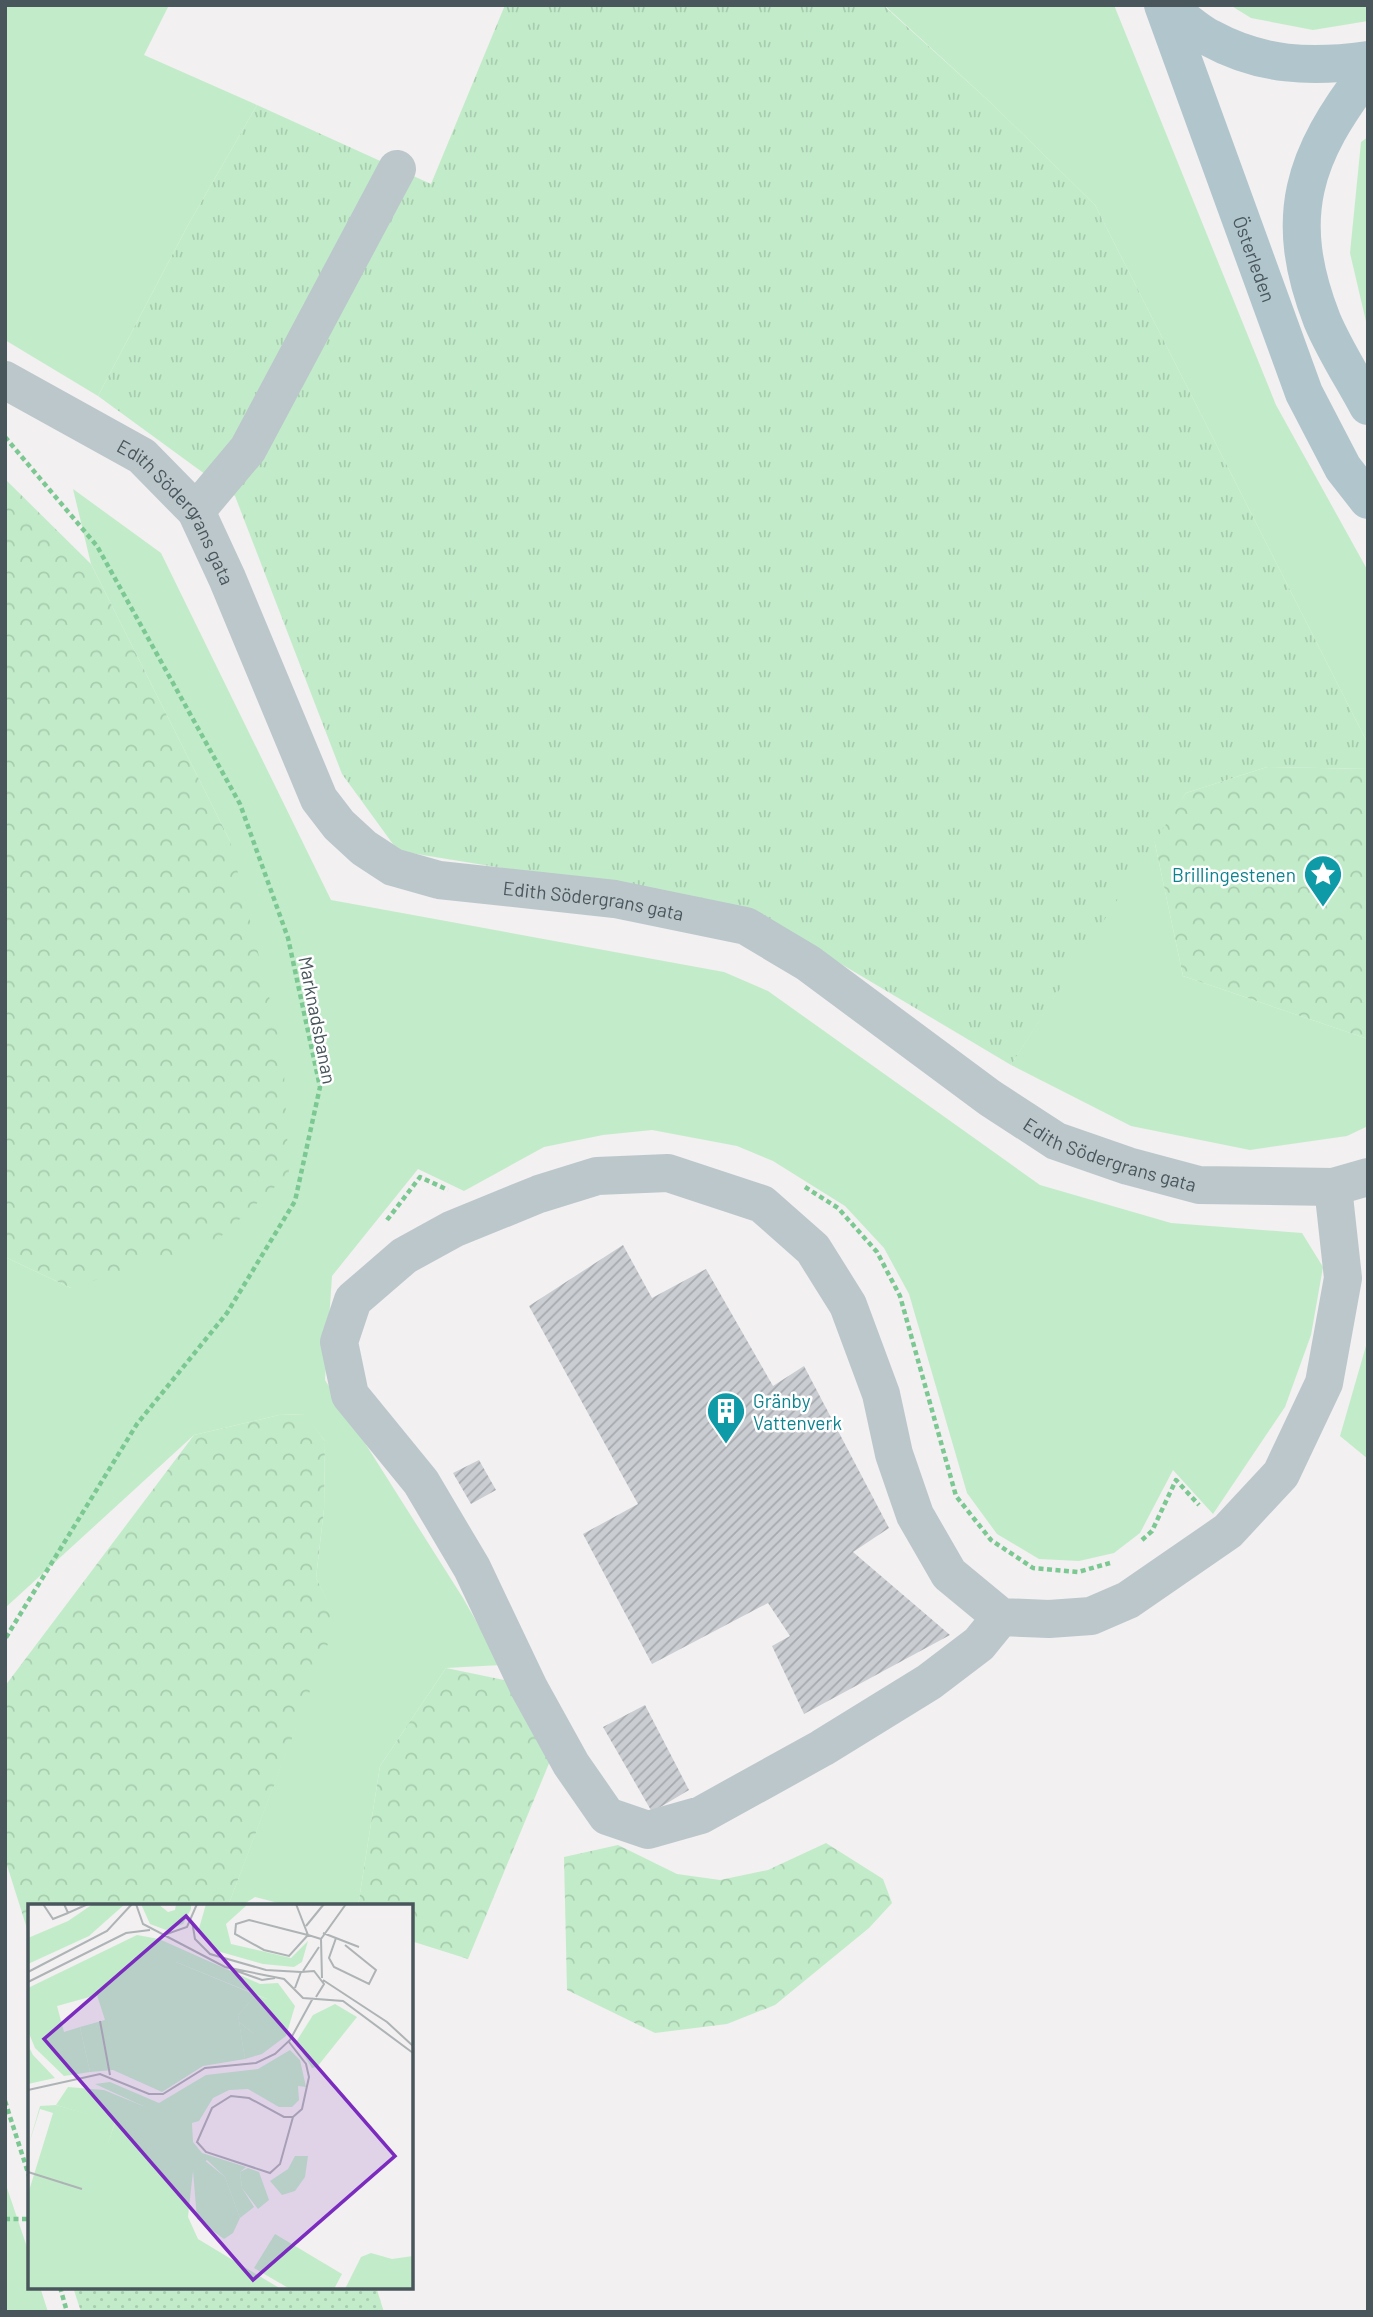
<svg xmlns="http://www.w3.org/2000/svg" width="1373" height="2317" font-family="Barlow,sans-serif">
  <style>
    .grass { fill: #c2ecc9 }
    .forest { fill: url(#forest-crowns) }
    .park { fill: url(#park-tufts) }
    .garden { fill: url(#garden-dots) }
    .building { fill: url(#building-hatch) }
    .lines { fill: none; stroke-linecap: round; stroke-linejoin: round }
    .path { stroke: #7cc892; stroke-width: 4.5; stroke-dasharray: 5 3.5; stroke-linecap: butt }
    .minor { stroke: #bcc7cc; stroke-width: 38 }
    .major { stroke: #b1c5cc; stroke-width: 38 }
    .labels { text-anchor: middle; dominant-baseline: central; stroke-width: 5; stroke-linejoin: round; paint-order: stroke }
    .street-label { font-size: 19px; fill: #49575c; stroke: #fff }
    .culture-label { font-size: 19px; fill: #0d838f; stroke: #fff; text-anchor: end }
    .inset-road { fill: none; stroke: #aeb3b5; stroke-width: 2 }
    .view { fill: #7b2cbf; fill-opacity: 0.15; stroke: #7b2cbf; stroke-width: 3.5 }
    .inset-edge { fill: none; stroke: #49575c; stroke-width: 3.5 }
  </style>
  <defs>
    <pattern id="forest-crowns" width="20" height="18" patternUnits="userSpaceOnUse" patternTransform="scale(1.75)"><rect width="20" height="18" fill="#c2ecc9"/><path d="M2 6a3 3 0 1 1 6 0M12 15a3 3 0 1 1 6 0" fill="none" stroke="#a8ccaf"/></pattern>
    <pattern id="park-tufts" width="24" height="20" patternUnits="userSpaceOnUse" patternTransform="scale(1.75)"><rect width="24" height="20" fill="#c2ecc9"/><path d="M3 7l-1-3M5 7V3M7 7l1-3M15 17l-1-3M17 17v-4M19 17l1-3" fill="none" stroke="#a8ccaf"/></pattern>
    <pattern id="garden-dots" width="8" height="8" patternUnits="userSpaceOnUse" patternTransform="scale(1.75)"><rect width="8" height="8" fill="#c2ecc9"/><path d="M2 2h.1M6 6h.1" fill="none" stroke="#a8ccaf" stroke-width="1.8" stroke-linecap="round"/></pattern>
    <pattern id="building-hatch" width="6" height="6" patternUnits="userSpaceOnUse" patternTransform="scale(1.75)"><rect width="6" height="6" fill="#caced2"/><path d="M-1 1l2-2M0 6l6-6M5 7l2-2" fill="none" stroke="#a6aaae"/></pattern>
  </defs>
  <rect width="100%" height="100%" fill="#f2f0f0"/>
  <!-- grass -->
  <path class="grass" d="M5,5h164l-25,50 113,50 -69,120 -90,171 -93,-56z
    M884,5h230l162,400 92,166v173l-273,-539 -105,-103z
    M1230,5h138v16l-55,9 -62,-12z
    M1368,137v193l-18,-77 11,-111z
    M73,489l88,64 170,347 393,72 44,19 272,194 131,38 131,10 21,34 -12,68 -26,72 -72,107 -40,-44 -33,63 -26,20 -35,8 -40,-2 -42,-25 -30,-41 -58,-199 -25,-46 -39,-42 -72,-45 -36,-15 -85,-16 -49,5 -59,12 -80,44 -46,-22 -86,107 -7,104 138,218 38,67 -55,3 -66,98 -22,140h-68l-35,-9 -14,9h-13l108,-286 -20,-42 8,-69 1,-68 -21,-27 -25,1 -85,20 -189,173v-351l66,31 159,-447 -139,-277z
    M1154,839l29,137 185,63v87l-21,10 -97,14 -119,-24 -120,-61z
    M1368,1339v120l-28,-23z
    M5,2182l25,74v31h10l8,25h-43z"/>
  <!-- forest -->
  <path class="forest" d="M5,479l86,85 139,277 53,211 6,122 -73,67 -145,47 -66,-31z
    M1267,767l101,2v270l-185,-63 -29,-137 32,-46z
    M305,1414l20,27 -1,68 -8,69 21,42 -109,286h-198v32l-25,-79v-173l189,-251 85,-20z
    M446,1668l63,13 41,80 -82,198 -57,-18v-35h-53l22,-140z
    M826,1843l57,36 9,24 -23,25 -94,77 -48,19 -72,9 -88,-43 -3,-133 54,-12 59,29 43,6 48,-10z"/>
  <!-- park -->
  <path class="park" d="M505,5h378l107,97 105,103 273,539v25l-101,-2 -81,26 -175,272 -264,-157 -349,-57 -56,-77 -107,-278 -137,-100 90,-171 69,-120 174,79z"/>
  <!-- garden -->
  <path class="garden" d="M73,2287h303l8,25h-303z"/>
  <!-- building -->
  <path class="building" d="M623,1245l29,53 54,-29 67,117 31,-20 85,162 -36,24 97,83 -146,79 -32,-68 18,-10 -22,-33 -116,61 -69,-130 55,-30 -109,-198z
    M479,1460l17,30 -25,14 -18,-31z
    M645,1705l44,85 -37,22 -49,-85z"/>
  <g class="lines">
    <!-- path -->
    <path class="path" d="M5,437l92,109 143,258 48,134 32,149 -25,114 -68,112 -90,111 -132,215
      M805,1187l33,21 39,44 23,44 56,200 35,44 42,28 45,4 32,-9
      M387,1220l33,-43 28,13
      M1142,1540l10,-9 24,-51 23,25
      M5,2101l25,78
      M5,2219h25
      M60,2287l7,25"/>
    <!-- minor -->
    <g class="minor">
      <path id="s1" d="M5,380l137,76 54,55 31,67 92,221 20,26 25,23 29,19 46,13 176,19 131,27 62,37 182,135 66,43 72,25 71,19 134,2 35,-10"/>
      <path d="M196,511l52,-62 149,-280"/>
      <path d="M1001,1617l-22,27 -50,38 -107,66 -121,67 -53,15 -41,-14 -36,-52 -42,-76 -57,-120 -51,-86 -71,-87 -11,-53 14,-42 51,-44 49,-27 86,-35 58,-18 71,-3 94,31 51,45 35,56 33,89 13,60 21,61 34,59 52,43 48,2 42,-3 37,-16 100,-69 53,-57 43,-91 19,-105 -10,-91"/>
    </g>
    <!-- major -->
    <g class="major">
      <path id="s2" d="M1163,5l141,388 39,75 25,32"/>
      <path d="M1166,5c14,11 28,25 44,33 51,28 101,30 158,22"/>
      <path d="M1368,72c-65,84 -86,145 -46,248 12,29 31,58 46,86"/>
    </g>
  </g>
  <!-- icons -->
  <defs>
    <g id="sight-pin" transform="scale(2.0125)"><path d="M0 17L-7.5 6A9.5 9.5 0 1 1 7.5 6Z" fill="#0f9aa8" stroke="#fff"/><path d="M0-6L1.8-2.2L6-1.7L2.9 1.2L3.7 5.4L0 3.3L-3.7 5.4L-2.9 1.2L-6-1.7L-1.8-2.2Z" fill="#fff"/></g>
    <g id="building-pin" transform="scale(2.0125)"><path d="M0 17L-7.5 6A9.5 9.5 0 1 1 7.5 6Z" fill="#0f9aa8" stroke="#fff"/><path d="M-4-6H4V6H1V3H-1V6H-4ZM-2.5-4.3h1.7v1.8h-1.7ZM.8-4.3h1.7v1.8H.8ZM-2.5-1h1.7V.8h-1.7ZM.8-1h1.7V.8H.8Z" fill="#fff"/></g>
  </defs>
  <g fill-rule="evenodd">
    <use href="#sight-pin" x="1323" y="874"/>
    <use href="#building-pin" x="726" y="1411"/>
  </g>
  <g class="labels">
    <!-- street labels -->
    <g class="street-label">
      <text stroke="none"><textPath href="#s2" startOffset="270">Österleden</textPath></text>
      <text stroke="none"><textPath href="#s1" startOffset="222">Edith Södergrans gata</textPath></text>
      <text stroke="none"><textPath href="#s1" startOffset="852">Edith Södergrans gata</textPath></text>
      <text transform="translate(318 1020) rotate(79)">Marknadsbanan</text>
      <text stroke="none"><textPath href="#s1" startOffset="1440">Edith Södergrans gata</textPath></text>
    </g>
    <!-- culture labels -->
    <g class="culture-label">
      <text x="1296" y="874">Brillingestenen</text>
      <text x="753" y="1400" text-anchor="start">Gränby<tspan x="753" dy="22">Vattenverk</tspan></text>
    </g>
  </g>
  <!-- overview -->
  <g transform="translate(28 1904)">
    <rect width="385" height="385" fill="#f2f0f0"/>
    <path d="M65,0h32l-36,32 -61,28v-26l40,-17zM113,0h17l10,8 7,-2 1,-6h15v5l-8,15 -17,6 -16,-6zM178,0h42l-22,20 5,20 60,14 17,-17 -6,21 -8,5 -31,-3 -46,-13 -19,-19zM109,31l22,4 101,45 18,-1 17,23 -9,30 -24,18 -17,5 -6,-37 15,12 13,-35 -91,-37 -75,16 -4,17 -40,11 7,26 16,-5 10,45 -26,4 -29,-28 -7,-17v-43zM307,100l22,13 -40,50 -5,1 -16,-26 17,-27zM0,141l5,10 22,23 -27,6zM262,146l10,10 6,27 -8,-1 1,14 -7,7h-13l-31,-18 -19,1 -16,8 -14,23 -7,2 1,19 9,11 44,14 -6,5 2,16 12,19 -14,11 -15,-41 -18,-17 -14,11 -5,46 10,22 83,50h-253v-95l25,-81 -13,-4 -12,38 12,-41 16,-1 59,17 -11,35 39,-51 -48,-22 15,-2 49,21 47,-28 52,-6z" fill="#c2ecc9"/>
    <path d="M228,91l11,4 12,25 -25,10 -15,-12 -1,-7zM40,183l36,3 39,16 25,17 11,12 -1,14 -11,17 -9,3 -55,-12 12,-34 -59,-18zM267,252h13l-3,21 -10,14 -13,4 -12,-14 18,-12zM175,255l22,18 15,41 -7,15 -9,6 -27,-20 -4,-48zM220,264l11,4 10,28 -11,9 -16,-21 -2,-16zM343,349l21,6 21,-3v33h-68l16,-32z" fill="#c2ecc9"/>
    <path d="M95,56l53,2 80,33 -18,20 7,44 -42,7 -41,26 -49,-22 -23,2 -10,-45 25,-7 -8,-25 3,-16z" fill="#c2ecc9"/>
    <path d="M247,330l67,40 -8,15h-44l-36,-21z" fill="#c2ecc9"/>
    <path class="inset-road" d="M15,0l10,15 15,-6M36,0l4,9 20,-9M108,0l7,20 21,11 23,-8 10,-23M268,0l12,31 13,4M221,16l39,10 20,5 -19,21 -25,-6 -29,-16 1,-10zM164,17l3,18 15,15 56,16 35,2M278,22l18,-22M295,29l36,14M136,31l61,32 59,12 19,19 40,3 70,52M308,34l-7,20 5,9 35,17 7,-14 -31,-25M206,66l28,10 13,-2M275,67l16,-24M0,68l79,-41 25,-27M294,74l-1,-39 25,-35M295,76l64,42 26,24M0,78l98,-49 24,-3M267,84l6,-16 13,-1 10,13 -8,13M72,117l10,54M261,138l17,22 3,13 -7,32 -9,8h-9l-35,-19 -18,-2 -19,12 -15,34 9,10 64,21 10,-9 13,-47M0,186l72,-16 49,20h14l42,-26 51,-5 19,-9 15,-14 23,-42M0,268l54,17"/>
    <path class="view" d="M158,12l209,240 -142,124 -209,-241z"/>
    <rect width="385" height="385" class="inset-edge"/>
  </g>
  <!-- border -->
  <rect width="1373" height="2317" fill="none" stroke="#49575c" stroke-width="14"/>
</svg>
